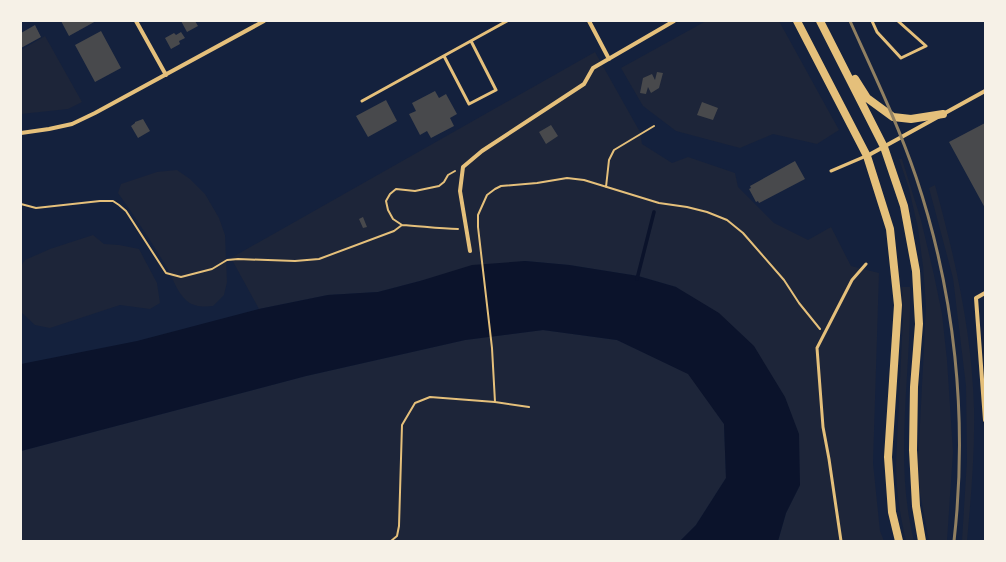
<svg xmlns="http://www.w3.org/2000/svg" width="1006" height="562" font-family="Ubuntu,sans-serif">
  <style>
    .green { fill: #1d2539 }
    .water { fill: #0b132b }
    .lines { fill: none; stroke-linecap: round; stroke-linejoin: round }
    .stream { stroke: #0b132b; stroke-width: 3.5 }
    .building { fill: #48494c }
    .path { stroke: #e5c07b; stroke-width: 2 }
    .service { stroke: #e5c07b; stroke-width: 3 }
    .minor { stroke: #e5c07b; stroke-width: 4 }
    .secondary { stroke: #e5c07b; stroke-width: 8 }
    .rail { stroke: #918062; stroke-width: 3 }
  </style>
  <rect width="100%" height="100%" fill="#14213d"/>
  <!-- green -->
  <path class="green" d="M706,21h73l60,109 -22,14 -44,-10 -33,14 -64,-17 -33,-25 -22,-38z
    M45,36l37,66 -14,7 -47,5v-64z
    M595,52l45,80 2,12 30,19 16,-6 47,16 3,14 36,36 34,17 23,-13 20,39 28,7 -6,190 7,68 4,10h-106l8,-28 14,-28 -124,-198 -38,-11 -69,-11 -44,-4 -105,20 -42,11 -50,3 -69,14 -28,-51z
    M899,159h3l19,61 13,55 8,39 5,46 6,92 -6,89h-18l-9,-48 -2,-29 8,-157 -3,-41 -5,-38 -9,-39z
    M177,170l13,9 15,15 14,24 6,17 2,47 -3,13 -11,11c-9,1 -19,1 -26,-5 -11,-9 -14,-24 -21,-35 -15,-25 -31,-49 -48,-73l3,-9 36,-12z
    M935,185c20,73 37,147 39,223 1,44 -3,89 -7,133h-5l5,-81 -1,-74 -13,-108 -24,-90z
    M93,235l11,9 15,1 20,4 18,34 3,20 -10,6 -30,-4 -70,23 -15,-3 -13,-12 -1,-3v-44l4,-6 25,-11z
    M902,287h8c2,84 -17,171 4,254h-8c-6,-26 -10,-51 -10,-78l7,-146z
    M543,330l74,10 72,34 35,50 2,54 -30,47 -16,16h-659v-90l285,-75 159,-36z"/>
  <!-- water -->
  <path class="water" d="M525,261l44,4 69,11 38,11 43,26 35,33 31,51 14,37 1,51 -14,28 -8,28h-98l16,-16 30,-47 -2,-54 -36,-50 -71,-34 -74,-10 -78,10 -159,36 -285,75v-87l116,-23 122,-32 69,-14 50,-3 42,-11 52,-16z"/>
  <g class="lines">
    <!-- stream -->
    <path class="stream" d="M637,279l17,-67"/>
  </g>
  <!-- building -->
  <path class="building" d="M61,21h35l-27,15z
    M181,21h14l3,5 -11,6z
    M35,25l6,12 -20,11v-15z
    M101,31l20,37 -26,14 -20,-37z
    M181,32l4,6 -6,3 1,3 -9,5 -6,-11 9,-5 2,2z
    M657,72l6,1 -4,15 -8,5 -3,-6 -2,7 -6,-1 3,-15 9,-4 3,6z
    M435,91l4,7 7,-4 11,20 -7,4 4,8 -23,12 -4,-7 -7,4 -11,-21 7,-3 -4,-8z
    M386,100l11,21 -29,16 -12,-21z
    M702,102l16,6 -5,12 -16,-5z
    M143,119l7,12 -12,7 -7,-12 4,-3v-1z
    M985,123v85l-36,-66z
    M551,125l7,11 -12,8 -7,-12z
    M795,161l10,18 -46,24 -1,-2 -2,1 -7,-13 2,-1 -1,-2z
    M363,217l4,10 -4,1 -4,-9z"/>
  <g class="lines">
    <!-- path -->
    <path class="path" d="M606,187l3,-27 5,-10 40,-24
      M21,204l15,4 64,-7h13l6,4 7,6 40,62 15,4 31,-8 15,-9 11,-1 57,2 24,-2 75,-28 8,-6c19,1 37,4 56,4
      M402,225l-9,-6 -5,-9 -2,-9 4,-7 6,-5 19,2 24,-5 5,-4 4,-7 7,-4
      M495,402l-3,-54 -14,-121v-12l9,-20 8,-6 6,-3 36,-3 30,-5 17,2 75,23 28,4 20,5 20,8 16,13 41,47 15,23 21,26
      M391,541l6,-5 2,-10 3,-101 13,-22 15,-6 65,5 34,5"/>
    <!-- service -->
    <path class="service" d="M872,21l5,11 24,26 25,-12 -28,-25
      M444,56l25,48 27,-14 -25,-49
      M362,101l145,-80
      M831,171l35,-15
      M841,541l-12,-82 -6,-32 -6,-79 35,-68 14,-16"/>
    <!-- minor -->
    <path class="minor" d="M136,21l30,54
      M589,21l20,38
      M21,133l28,-4 23,-5 23,-11 169,-92
      M867,156l118,-65
      M470,251l-10,-60 3,-24 19,-16 102,-67 9,-16 81,-47
      M985,293l-9,5 9,122"/>
    <!-- secondary -->
    <path class="secondary" d="M797,21l70,135 23,73 8,76 -10,152 4,55 7,29
      M820,21l64,126 20,59 12,65 3,53 -5,63 -1,63 3,56 6,35
      M855,79l12,19 26,19 18,2 32,-5"/>
    <!-- rail -->
    <path class="rail" d="M850,21c23,51 48,103 66,156 39,116 52,242 38,364"/>
  </g>
  <!-- border -->
  <rect width="1006" height="562" fill="none" stroke="#f6f1e7" stroke-width="44"/>
</svg>
